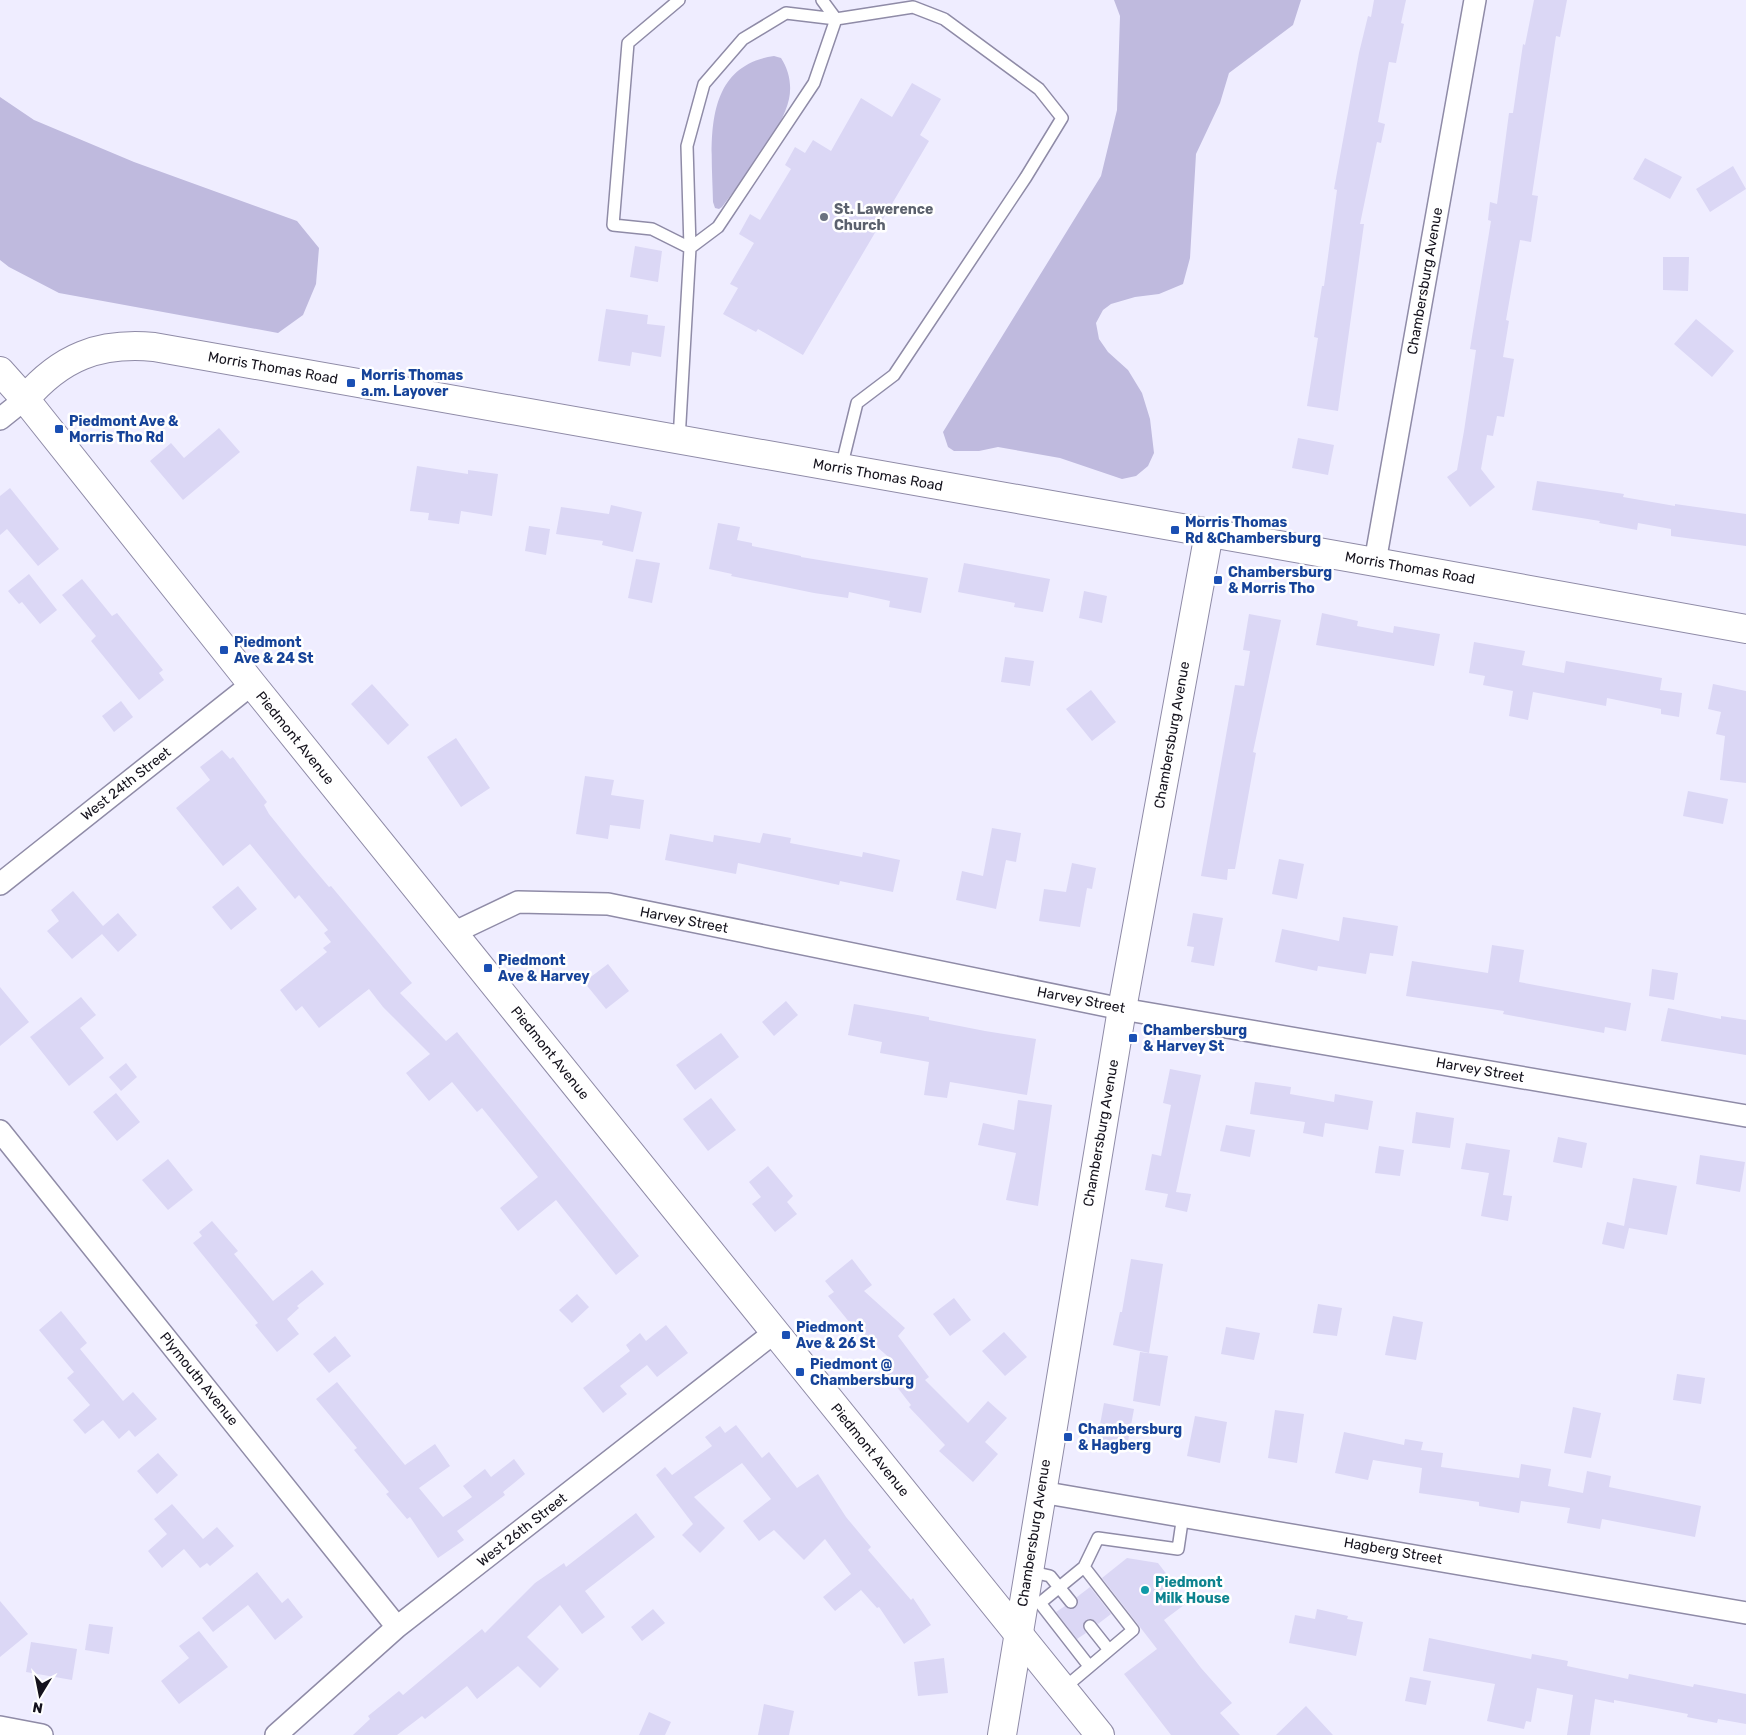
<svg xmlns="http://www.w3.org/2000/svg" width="1746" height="1735" font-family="Rubik,sans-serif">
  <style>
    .green { fill: #bfbade }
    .building { fill: #dbd7f5 }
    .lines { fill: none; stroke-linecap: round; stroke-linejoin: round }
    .service-casing { stroke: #8f8ba7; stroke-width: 14 }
    .minor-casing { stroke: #8f8ba7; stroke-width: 24 }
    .tertiary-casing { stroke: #8f8ba7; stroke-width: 30 }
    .secondary-casing { stroke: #8f8ba7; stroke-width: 30 }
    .service { stroke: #fff; stroke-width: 11 }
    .minor { stroke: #fff; stroke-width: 21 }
    .tertiary { stroke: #fff; stroke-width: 28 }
    .secondary { stroke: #fff; stroke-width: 28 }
    .worship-dot { fill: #6b7280; stroke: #fff; stroke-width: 2 }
    .transit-dot { fill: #1a4fb4; stroke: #fff; stroke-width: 2 }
    .culture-dot { fill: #0f9aa8; stroke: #fff; stroke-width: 2 }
    .labels { text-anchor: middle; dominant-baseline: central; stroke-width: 5; stroke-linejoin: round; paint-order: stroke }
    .worship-label { font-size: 14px; font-weight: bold; fill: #5b616d; stroke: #fff; text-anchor: start }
    .street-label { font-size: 14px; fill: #15131d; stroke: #fff }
    .transit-label { font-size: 14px; font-weight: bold; fill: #164399; stroke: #fff; text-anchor: start }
    .culture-label { font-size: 14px; font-weight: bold; fill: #0d838f; stroke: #fff; text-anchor: start }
  </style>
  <rect width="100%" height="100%" fill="#efedff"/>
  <!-- green -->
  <path class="green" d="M1114,0h187l-8,25 -64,48 -9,30 -24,51 -6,104 -7,26 -24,10 -24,3 -24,7 -8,6 -7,13 3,16 9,13 20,18 14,23 8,26 4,34 -6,13 -12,10 -14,3 -62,-21 -62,-11 -19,4h-25l-6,-4 -5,-15 158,-256 16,-66 3,-94z
    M774,56l7,2c8,12 11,27 8,41 -7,32 -47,81 -67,108l-3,2 -4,-1 -2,-6c-1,-56 -13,-135 61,-146z
    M0,97l34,23 100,42 163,59 22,27 -3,36 -13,31 -25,18 -219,-40 -50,-26 -9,-7z"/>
  <!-- building -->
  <path class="building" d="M1374,0h32l-5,23 3,1 -8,39 -7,-1 -11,60 7,2 -4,19 -4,-1 -17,82h4l-26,187 -31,-5 11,-68 -4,-1 8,-51h2l13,-96 -3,-1 25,-136 9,-37 3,1z
    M1534,0h33l-7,37 -4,-1 -10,66 -14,93 6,1 -7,46 -11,-2 -14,80 3,1 -6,36 11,2 -10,58 -7,-1 -4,20 -6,-1 -6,34 14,18 -25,20 -23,-30 10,-7 7,-39 12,-81 -6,-1 21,-128 -3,-1 2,-18 7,2 12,-91h4l10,-69 2,1z
    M912,83l29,16 -21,36 9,6 -126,214 -45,-26 -2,3 -33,-18 15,-26 -8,-4 24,-41 -15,-9 11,-20 10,6 31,-51 -6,-4 10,-18 10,6 8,-13 18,11 30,-53 31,19z
    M1645,158l37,19 -12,22 -37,-20z
    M1733,166l13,23 -36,23 -14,-23z
    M635,246l27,5 -4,31 -28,-5z
    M1663,257h26l-1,34 -25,-1z
    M606,309l42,6 -1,9 18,2 -4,31 -29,-5 -2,14 -32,-5z
    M1696,319l38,32 -22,26 -38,-33z
    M219,428l21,24 -57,48 -33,-39 21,-18 13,15z
    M1298,438l36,7 -6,30 -36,-7z
    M417,466l51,8v-4l30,4 -6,42 -31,-5 -2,13 -31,-4 1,-7 -19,-2z
    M1537,481l87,13 -1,3 52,9v-2l71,10v32l-75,-10v-7l-33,-6 -1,7 -38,-7 1,-2 -68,-11z
    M10,488l49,61 -21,17 -31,-37 -7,6v-39z
    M611,505l31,7 -9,40 -31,-7 1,-4 -47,-7 5,-27 48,7z
    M718,523l22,4 -3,13 15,3v3l49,10v1l127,21 -7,35 -32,-6 1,-6 -41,-9 -1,6 -34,-5 -83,-17 1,-2 -23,-5z
    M529,526l21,3 -4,26 -21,-4z
    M636,559l24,4 -8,40 -24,-5z
    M964,563l86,16 -7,33 -29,-5 1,-4 -57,-11z
    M29,574l28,36 -17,14 -18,-22 -3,2 -11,-13z
    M82,579l30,37 5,-3 46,57 -4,3 5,7 -25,20 -48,-59 5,-5 -34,-41z
    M1084,591l23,5 -5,27 -23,-5z
    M1322,613l36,8 -1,5 36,7 1,-7 46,8 -6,32 -118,-21z
    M1249,614l32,6 -28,132 3,1 -21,116h-7l-1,11 -26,-4 34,-191 9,1 6,-35 -7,-1z
    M1474,642l51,9 -3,14 42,8 2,-12 96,17 -2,12 22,3 -3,24 -18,-3v-5l-54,-11 -1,8 -73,-14 -5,28 -19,-4 4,-25 -30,-6 2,-9 -16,-3z
    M1005,657l29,4 -4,25 -29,-4z
    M372,684l37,41 -21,20 -37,-41z
    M1713,684l33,7v92l-26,-3 5,-44 -9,-2 5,-22 -13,-3z
    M1091,690l25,32 -24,19 -26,-32z
    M121,701l12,16 -19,15 -12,-16z
    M456,738l34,50 -29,19 -34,-50z
    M222,750l8,9 3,-2 34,45 -3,3 5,9 33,41 27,32 2,-1 81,97 -12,10 46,48 11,-9 182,224 -23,19 -60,-75 -38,31 -18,-23 38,-31 -56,-69 -5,4 -25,-30 -23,19 -23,-28 24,-19 -47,-47 -14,-18 -50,39 -17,-22 -6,5 -16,-21 47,-38 -4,-4 8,-6 -7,-9 4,-3 -29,-35 -4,4 -45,-55 -27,22 -47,-58 34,-28 -10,-13z
    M585,776l29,4 -3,15 33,5 -4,29 -30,-4 -2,14 -32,-5z
    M1688,791l40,8 -5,25 -40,-8z
    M992,828l29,5 -5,29 -10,-2 -10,49 -40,-9 6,-29 21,5z
    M763,833l28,5 -1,5 72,14 1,-5 37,8 -7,32 -53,-11 -1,4 -101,-22 -2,11 -71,-14 5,-26 43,8 1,-7 46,8z
    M1279,859l25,5 -7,35 -25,-5z
    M1072,863l24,5 -4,21 -5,-1 -7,39 -41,-6 5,-32 22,3z
    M238,886l19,23 -26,21 -19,-23z
    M73,891l30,35 15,-13 19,22 -19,17 -16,-18 -30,25 -25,-28 12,-10 -8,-11z
    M1193,913l30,5 -9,48 -23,-4 3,-15 -7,-1z
    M1343,917l55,9 -5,30 -23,-3 -4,21 -48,-8 -1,5 -42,-9 7,-33 57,12z
    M1492,945l32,5 -5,32 112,21 -5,28 -21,-4 -1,6 -101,-19 1,-3 -98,-15 6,-35 76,12z
    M608,964l21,27 -23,18 -22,-27z
    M1652,969l26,4 -4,27 -25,-4z
    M0,987l29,35 -29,24z
    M81,997l15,18 -16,13 24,30 -35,28 -39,-49z
    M786,1001l12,14 -24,21 -12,-14z
    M854,1004l75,13v3l56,11 51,8 -9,56 -77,-13 -3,16 -23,-3 5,-33 -49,-9 2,-11 -34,-7z
    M1668,1008l53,11v-3l25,4v35l-85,-14z
    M721,1033l18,24 -44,33 -19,-25z
    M126,1063l11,14 -16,14 -12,-14z
    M1170,1069l31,6 -25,117 15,2 -4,18 -22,-5 3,-13 -23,-4 7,-36 9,2 10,-51 -8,-2z
    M1255,1082l36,5 -1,7 44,8 1,-8 38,7 -5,29 -43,-7 -2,14 -20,-4 2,-11 -55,-8z
    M116,1093l24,29 -23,19 -24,-29z
    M711,1098l25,32 -28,21 -25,-32z
    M1018,1100l34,5 -14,101 -32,-6 10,-47 -38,-8 5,-22 31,7z
    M1416,1112l38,6 -4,30 -38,-5z
    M1226,1125l29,5 -5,27 -30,-6z
    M1558,1137l29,6 -5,25 -29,-6z
    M1466,1143l44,7 -7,45 9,1 -4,25 -27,-5 8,-43 -28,-4z
    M1379,1146l25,4 -4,26 -25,-3z
    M1700,1155l45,7 -5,30 -44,-8z
    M168,1159l25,31 -25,20 -26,-30z
    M768,1166l25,30 -6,6 10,12 -22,18 -23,-28 9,-7 -12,-15z
    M1633,1178l44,8 -10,49 -38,-7 -5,21 -22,-5 5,-22 17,4z
    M212,1221l26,30 -4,3 39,47 39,-31 12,14 -27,22 2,2 -12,11 12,15 -22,18 -22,-27 3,-2 -65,-80 9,-7 -3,-4z
    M852,1259l20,26 -8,6 41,37 -7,8 31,41 -4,3 43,43 20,-22 19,17 -22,24 13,12 -25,28 -34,-31 6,-6 -36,-38 2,-2 -28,-36 10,-8 -43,-38 -22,-27 6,-4 -9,-11z
    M1131,1259l32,5 -14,89 -36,-8 7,-33h2z
    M577,1294l12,13 -17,16 -13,-13z
    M954,1298l17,22 -21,16 -17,-22z
    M1318,1304l24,4 -5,28 -24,-3z
    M61,1311l26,32 -7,6 43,52 10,-9 24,27 -22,18 -6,-7 -10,9 -16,-19 -18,14 -12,-14 17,-15 -23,-27 7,-6 -35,-42z
    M1393,1316l30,6 -7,38 -31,-5z
    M666,1325l22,28 -31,24 -10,-12 -27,21 7,8 -24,19 -20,-25 47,-37 -4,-6 14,-12 6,8z
    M1226,1327l34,6 -6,27 -33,-6z
    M1004,1332l23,25 -22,19 -23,-25z
    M335,1336l16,20 -22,17 -16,-19z
    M1140,1352l28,4 -8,50 -27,-5z
    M1677,1374l28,4 -4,26 -28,-4z
    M337,1382l68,83 30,-21 15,22 -31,22 24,29 29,-20 -9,-11 22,-17 6,8 23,-18 11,15 -22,18 2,3 -48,36 7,9 -26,18 -28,-41 -3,2 -21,-25 3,-2 -35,-42 3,-2 -41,-49z
    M1104,1403l30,6 -7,38 -30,-6z
    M1573,1407l28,6 -10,45 -27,-5z
    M1275,1410l29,4 -7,49 -29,-5z
    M1195,1416l32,6 -7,41 -33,-7z
    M736,1425l26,33 7,-6 28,36 21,-14 28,43 25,30 -3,3 43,50 2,-2 18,27 -27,19 -25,-37 -2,1 -16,-18 -26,21 -12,-14 28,-23 -26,-35 -21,21 -30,-30 -15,11 -16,-20 28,-22 -29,-36 -48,34 31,31 -25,25 -18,-18 11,-11 -37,-49 9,-8 7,8 40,-29 -7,-9 15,-11 5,7z
    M1344,1432l60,13 1,-6 18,3 -2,8 22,3 -2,14 78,11 2,-14 30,5 -3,17 35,7 4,-22 24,5 -2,11 92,19 -6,31 -93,-18 -2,10 -33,-6 3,-15 -49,-7 -2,12 -40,-7v-4l-60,-9 3,-25 -49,-8 -5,20 -33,-7z
    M158,1453l20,22 -21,19 -20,-23z
    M172,1504l31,35 14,-12 17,19 -24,20 -3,-3 -7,5 -16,-19 -22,19 -14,-17 19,-17 -13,-15z
    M636,1513l19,24 -70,54 20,26 -23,17 -22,-29 -33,32 32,32 -19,19 -22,-22 -41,33 -10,-13 -42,33 -3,-3 -25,19h-44l17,-16 -2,-3 31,-25 4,4 79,-66 3,4 50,-50 29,-20 2,4z
    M1127,1558l31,5 30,39 -24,18 37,48 31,35 -12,10 20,22h-69l-47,-61 33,-25 -55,-71z
    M257,1572l25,31 6,-5 15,19 -28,23 -27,-35 -35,27 -11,-14z
    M1090,1587l21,27 -13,10 -6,-5 -6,1 -3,7 3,6 -9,6 -21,-27 9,-6 4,3 6,-1 3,-4 -1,-7z
    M0,1601l28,33 -28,23z
    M653,1609l12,14 -23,18 -11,-14z
    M1317,1609l31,7 -1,3 16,3 -7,34 -67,-13 6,-28 20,4z
    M89,1624l24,3 -4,27 -24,-4z
    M199,1631l29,36 -49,37 -18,-23 28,-23 -10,-12z
    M1429,1638l102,21 1,-5 36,7 -1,5 61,13 1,-5 64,13 1,-3 52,10v30l-28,-5 -1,4 -30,-6 1,-3 -74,-14v3l-19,-4 -5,36h-23l6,-40 -36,-7 -6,34 -5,-1 -2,8 -37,-8 8,-37 -72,-13z
    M31,1642l46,7 -5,31 -46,-8z
    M944,1658l4,35 -30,3 -4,-34z
    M1410,1677l21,4 -5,24 -21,-4z
    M764,1704l30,7 -5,24h-31z
    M1306,1706l27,29h-57z
    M649,1712l22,10 -6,13h-26z"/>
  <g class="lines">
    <!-- service casing -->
    <g class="service-casing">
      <path id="service" d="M679,0l-51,43 -15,182 39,4 38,19 28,-21 96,-144 22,-64 -14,-19
        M679,440l11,-192 -3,-102 17,-62 39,-45 43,-26 50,6 77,-12 31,12 95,70 23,29 -36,59 -132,198 -37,28 -16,65
        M1028,1571l22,5 21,26
        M1090,1626l19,24
        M1089,1666l-49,-63 44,-36 14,-29 80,11 5,-34
        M1063,1689l70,-59 -49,-63"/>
    </g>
    <!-- minor casing -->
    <g class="minor-casing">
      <path id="minor" d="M0,419l25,-20
        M1375,562l100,-562
        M0,884l252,-200
        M453,933l65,-31 90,2 514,105 624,107
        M0,1131l397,496
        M1041,1492l705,121
        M0,1727l42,8
        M276,1735l121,-108 378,-295"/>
    </g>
    <!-- tertiary casing -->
    <g class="tertiary-casing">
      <path id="tertiary" d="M1002,1735l120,-726 87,-476"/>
    </g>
    <!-- secondary casing -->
    <g class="secondary-casing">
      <path id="secondary" d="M0,371l25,28 227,285 848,1051
        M25,399c36,-42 74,-57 129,-52l1221,215 371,67"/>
    </g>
    <!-- service -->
    <use href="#service" class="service"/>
    <!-- minor -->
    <use href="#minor" class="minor"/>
    <!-- tertiary -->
    <use href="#tertiary" class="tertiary"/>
    <!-- secondary -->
    <use href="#secondary" class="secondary"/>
  </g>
  <!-- markers -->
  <circle class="worship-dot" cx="824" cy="217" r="5"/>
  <g class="transit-dot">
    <rect x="346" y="378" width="10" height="10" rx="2.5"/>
    <rect x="54" y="424" width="10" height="10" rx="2.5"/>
    <rect x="1170" y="525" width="10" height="10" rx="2.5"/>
    <rect x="1213" y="575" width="10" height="10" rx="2.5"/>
    <rect x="219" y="645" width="10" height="10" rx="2.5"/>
    <rect x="483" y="963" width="10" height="10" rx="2.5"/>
    <rect x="1128" y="1033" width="10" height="10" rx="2.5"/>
    <rect x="781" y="1330" width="10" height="10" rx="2.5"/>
    <rect x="795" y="1367" width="10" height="10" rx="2.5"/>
    <rect x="1063" y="1432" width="10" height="10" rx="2.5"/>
  </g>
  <circle class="culture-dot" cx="1145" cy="1590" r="5"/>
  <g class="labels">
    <!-- worship labels -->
    <g class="worship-label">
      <text x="834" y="209">St. Lawerence<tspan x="834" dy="16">Church</tspan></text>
    </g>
    <!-- street labels -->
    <g class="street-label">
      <text transform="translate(1425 281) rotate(-80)">Chambersburg Avenue</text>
      <text transform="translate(273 368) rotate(10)">Morris Thomas Road</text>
      <text transform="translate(878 475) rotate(10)">Morris Thomas Road</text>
      <text transform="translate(1410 568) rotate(10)">Morris Thomas Road</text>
      <text transform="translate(1172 735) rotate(-80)">Chambersburg Avenue</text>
      <text transform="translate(295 738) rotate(51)">Piedmont Avenue</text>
      <text transform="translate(126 784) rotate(-38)">West 24th Street</text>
      <text transform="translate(684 920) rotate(11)">Harvey Street</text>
      <text transform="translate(1081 1000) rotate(11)">Harvey Street</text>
      <text transform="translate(550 1053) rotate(51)">Piedmont Avenue</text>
      <text transform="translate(1480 1070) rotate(10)">Harvey Street</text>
      <text transform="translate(1101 1133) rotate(-80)">Chambersburg Avenue</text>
      <text transform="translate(199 1379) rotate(51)">Plymouth Avenue</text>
      <text transform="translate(870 1450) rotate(51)">Piedmont Avenue</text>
      <text transform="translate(522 1530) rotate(-38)">West 26th Street</text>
      <text transform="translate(1034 1533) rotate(-81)">Chambersburg Avenue</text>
      <text transform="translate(1393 1551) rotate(10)">Hagberg Street</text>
    </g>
    <!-- transit labels -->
    <g class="transit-label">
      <text x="361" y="375">Morris Thomas<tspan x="361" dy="16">a.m. Layover</tspan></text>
      <text x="69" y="421">Piedmont Ave &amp;<tspan x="69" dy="16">Morris Tho Rd</tspan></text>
      <text x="1185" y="522">Morris Thomas<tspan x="1185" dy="16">Rd &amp;Chambersburg</tspan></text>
      <text x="1228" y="572">Chambersburg<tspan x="1228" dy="16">&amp; Morris Tho</tspan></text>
      <text x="234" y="642">Piedmont<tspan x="234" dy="16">Ave &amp; 24 St</tspan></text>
      <text x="498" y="960">Piedmont<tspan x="498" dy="16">Ave &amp; Harvey</tspan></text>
      <text x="1143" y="1030">Chambersburg<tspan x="1143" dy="16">&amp; Harvey St</tspan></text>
      <text x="796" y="1327">Piedmont<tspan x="796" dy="16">Ave &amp; 26 St</tspan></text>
      <text x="810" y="1364">Piedmont @<tspan x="810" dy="16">Chambersburg</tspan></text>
      <text x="1078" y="1429">Chambersburg<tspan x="1078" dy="16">&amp; Hagberg</tspan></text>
    </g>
    <!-- culture labels -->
    <g class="culture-label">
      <text x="1155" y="1582">Piedmont<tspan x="1155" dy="16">Milk House</tspan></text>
    </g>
  </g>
  <!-- north arrow -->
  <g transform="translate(40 1695) rotate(190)" stroke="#ffffff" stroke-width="4" paint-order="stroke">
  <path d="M0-4L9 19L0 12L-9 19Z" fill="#15131d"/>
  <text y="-8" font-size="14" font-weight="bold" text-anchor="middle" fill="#15131d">N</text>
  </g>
</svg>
